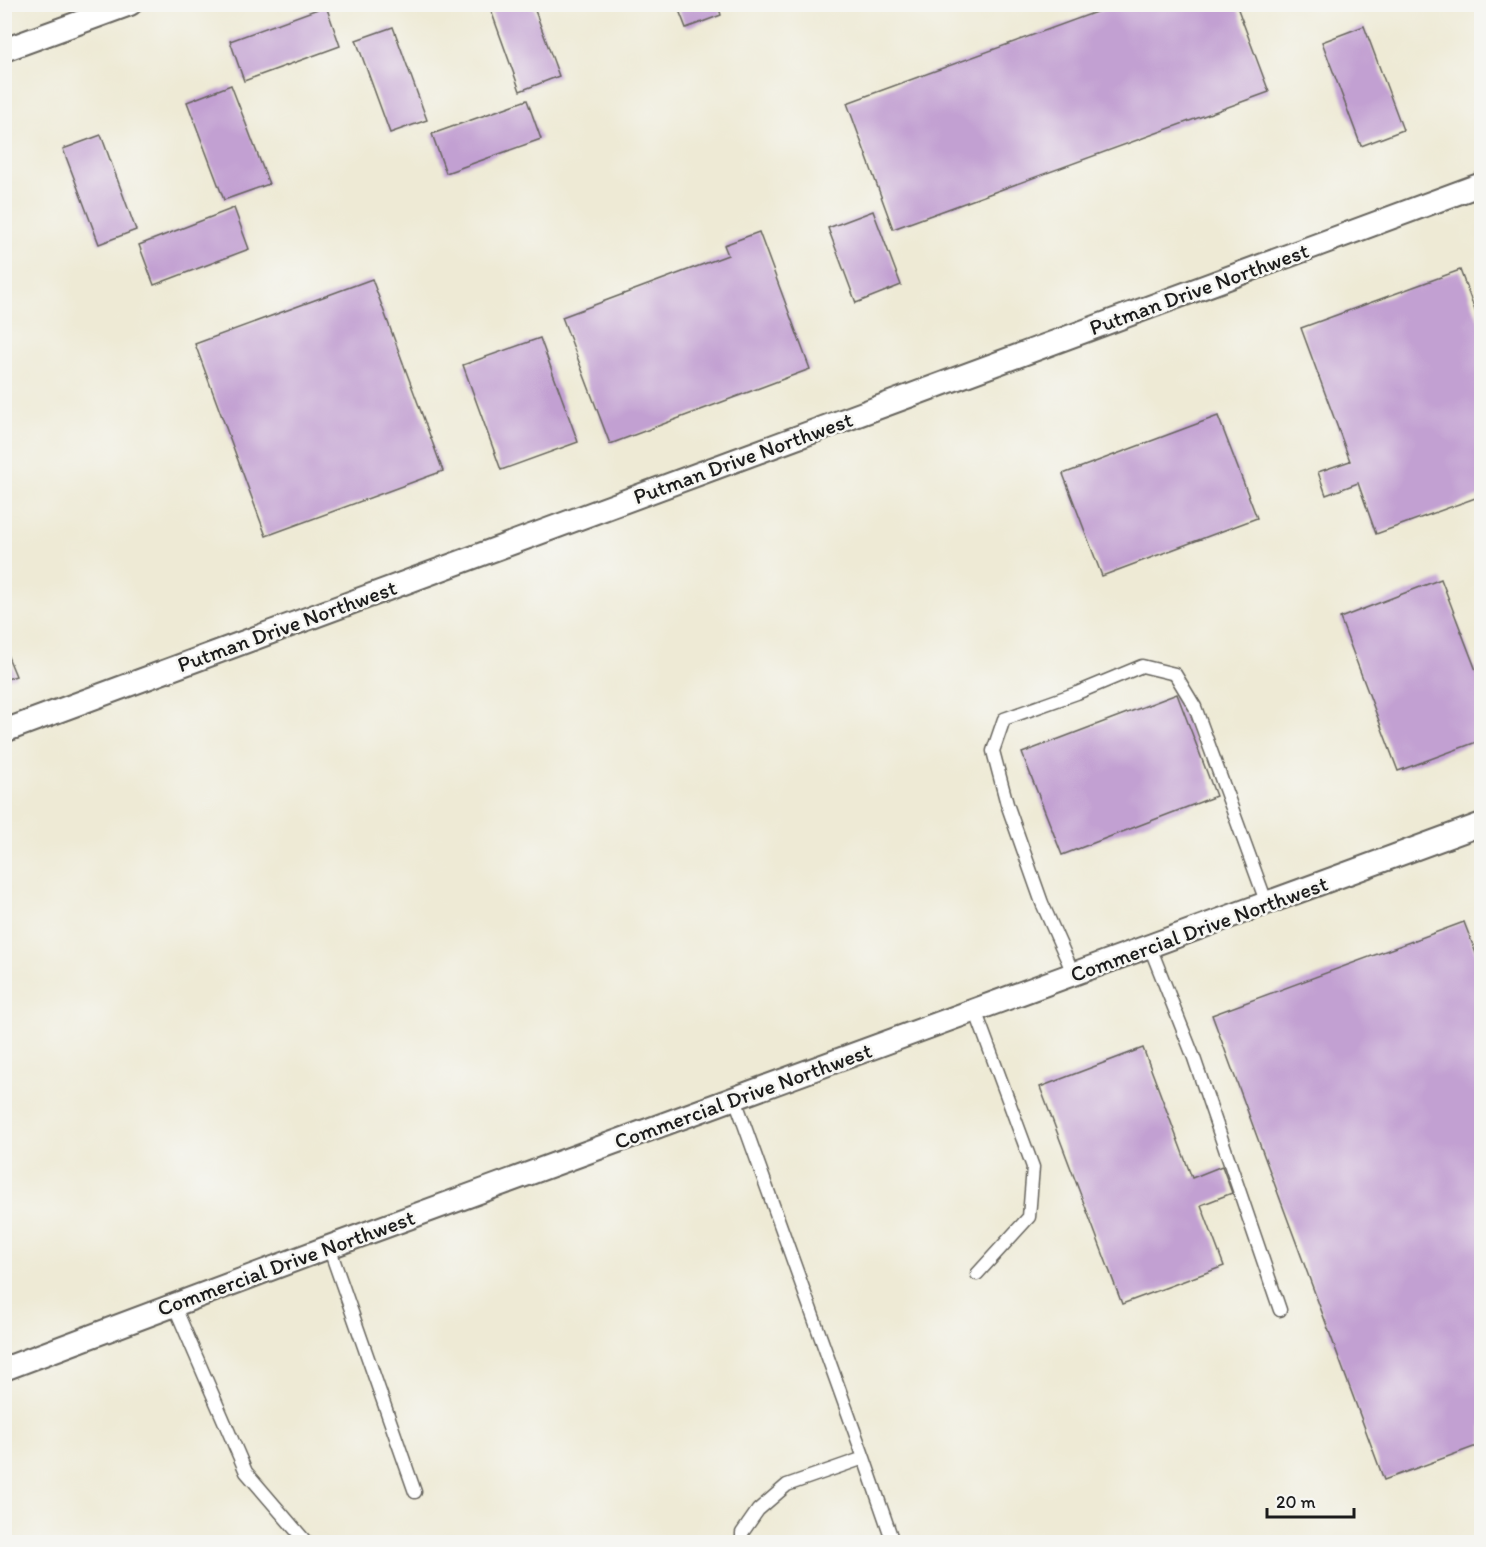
<svg xmlns="http://www.w3.org/2000/svg" width="1486" height="1547" font-family="Itim,sans-serif">
  <style>
    .building { fill: #c2a0d2 }
    .lines { fill: none; stroke-linecap: round; stroke-linejoin: round }
    .lane-casing { stroke: #66645d; stroke-width: 15 }
    .street-casing { stroke: #66645d; stroke-width: 26 }
    .lane { stroke: #fff; stroke-width: 12 }
    .street { stroke: #fff; stroke-width: 22 }
    .labels { text-anchor: middle; dominant-baseline: central; stroke-width: 5; stroke-linejoin: round; paint-order: stroke }
    .street-label { font-size: 22px; fill: #1c1c1c; stroke: #f6f6f2 }
  </style>
  <rect width="100%" height="100%" fill="#f6f6f2"/>
  <filter id="ink" filterUnits="userSpaceOnUse"><feTurbulence type="fractalNoise" baseFrequency=".0167" numOctaves="2"/><feDisplacementMap in="SourceGraphic" scale="12" xChannelSelector="R" yChannelSelector="G"/><feConvolveMatrix kernelMatrix="1 2 1 2 8 2 1 2 1" color-interpolation-filters="sRGB"/></filter>
  <filter id="wash" filterUnits="userSpaceOnUse"><feTurbulence type="fractalNoise" baseFrequency=".008" numOctaves="4" result="noise"/><feDisplacementMap in="SourceGraphic" scale="24" xChannelSelector="R" yChannelSelector="G"/><feGaussianBlur stdDeviation="1.35" result="paint"/><feColorMatrix in="noise" values="0 0 0 0 0 0 0 0 0 0 0 0 0 0 0 0 0 1.4 0 .05"/><feComposite in="paint" operator="in"/></filter>
  <g filter="url(#wash)">
    <rect width="100%" height="100%" fill="#eeead5"/>
    <g id="blocks">
      <!-- building -->
      <path class="building" d="M1118,4h118l33,88 -376,137 -46,-126z
        M489,5h44l26,71 -39,15z
        M677,5h41l3,10 -35,13z
        M326,6l14,40 -96,35 -14,-40z
        M1364,26l39,104 -42,16 -39,-104z
        M393,27l34,93 -37,13 -34,-93z
        M231,85l38,99 -45,16 -37,-98z
        M527,100l14,39 -95,34 -14,-39z
        M101,135l35,95 -37,14 -36,-95z
        M234,208l15,41 -95,36 -15,-40z
        M873,211l28,74 -45,18 -28,-75z
        M759,232l51,137 -200,75 -48,-127 166,-62 -4,-10z
        M1460,270l22,59 -1,167 -105,38 -18,-51 -32,12 -8,-23 32,-11 -49,-133z
        M372,279l71,192 -177,65 -71,-192z
        M540,338l38,104 -77,28 -38,-105z
        M1218,416l39,102 -155,58 -39,-102z
        M1441,579l41,107v54l-84,31 -58,-153z
        M4,647l12,29 -12,4z
        M1177,694l39,102 -154,59 -40,-102z
        M1464,922l18,47v475l-98,36 -172,-465z
        M1143,1048l49,130 30,-12 10,27 -31,12 23,61 -102,38 -82,-217z"/>
    </g>
  </g>
  <g filter="url(#ink)">
    <use href="#blocks" fill-opacity="0" stroke="#66645d" stroke-width="1.5"/>
    <g class="lines">
      <!-- lane casing -->
      <g class="lane-casing">
        <path id="lane" d="M1150,947l44,111 86,252
          M1074,975l-32,-72 -35,-99 -14,-53 11,-32 73,-26 65,-27 33,8 20,33 72,197
          M975,1010l58,157 -4,50 -52,57
          M735,1099l129,359
          M329,1247l86,245
          M174,1305l72,167 60,70
          M742,1542v-9l16,-23 29,-25 77,-27 29,84"/>
      </g>
      <!-- street casing -->
      <g class="street-casing">
        <path id="street" d="M4,50l126,-46
          M4,731l1478,-547
          M4,1369l325,-122 1153,-423"/>
      </g>
      <!-- lane -->
      <use href="#lane" class="lane"/>
      <!-- street -->
      <use href="#street" class="street"/>
    </g>
  </g>
  <g class="labels">
    <!-- street labels -->
    <g class="street-label">
      <text transform="translate(1199 289) rotate(-20)">Putman Drive Northwest</text>
      <text transform="translate(743 458) rotate(-20)">Putman Drive Northwest</text>
      <text transform="translate(287 626) rotate(-20)">Putman Drive Northwest</text>
      <text transform="translate(1199 929) rotate(-20)">Commercial Drive Northwest</text>
      <text transform="translate(743 1096) rotate(-20)">Commercial Drive Northwest</text>
      <text transform="translate(286 1263) rotate(-20)">Commercial Drive Northwest</text>
    </g>
  </g>
  <!-- margin -->
  <rect width="1486" height="1547" fill="none" stroke="#f6f6f2" stroke-width="24"/>
  <!-- scale -->
  <path d="M1267 1508v9h87v-9" fill="none" stroke="#1c1c1c" stroke-width="3"/>
  <text x="1276" y="1508" font-size="18" fill="#1c1c1c" stroke="#f6f6f2" stroke-width="4.5" paint-order="stroke">20 m</text>
</svg>
